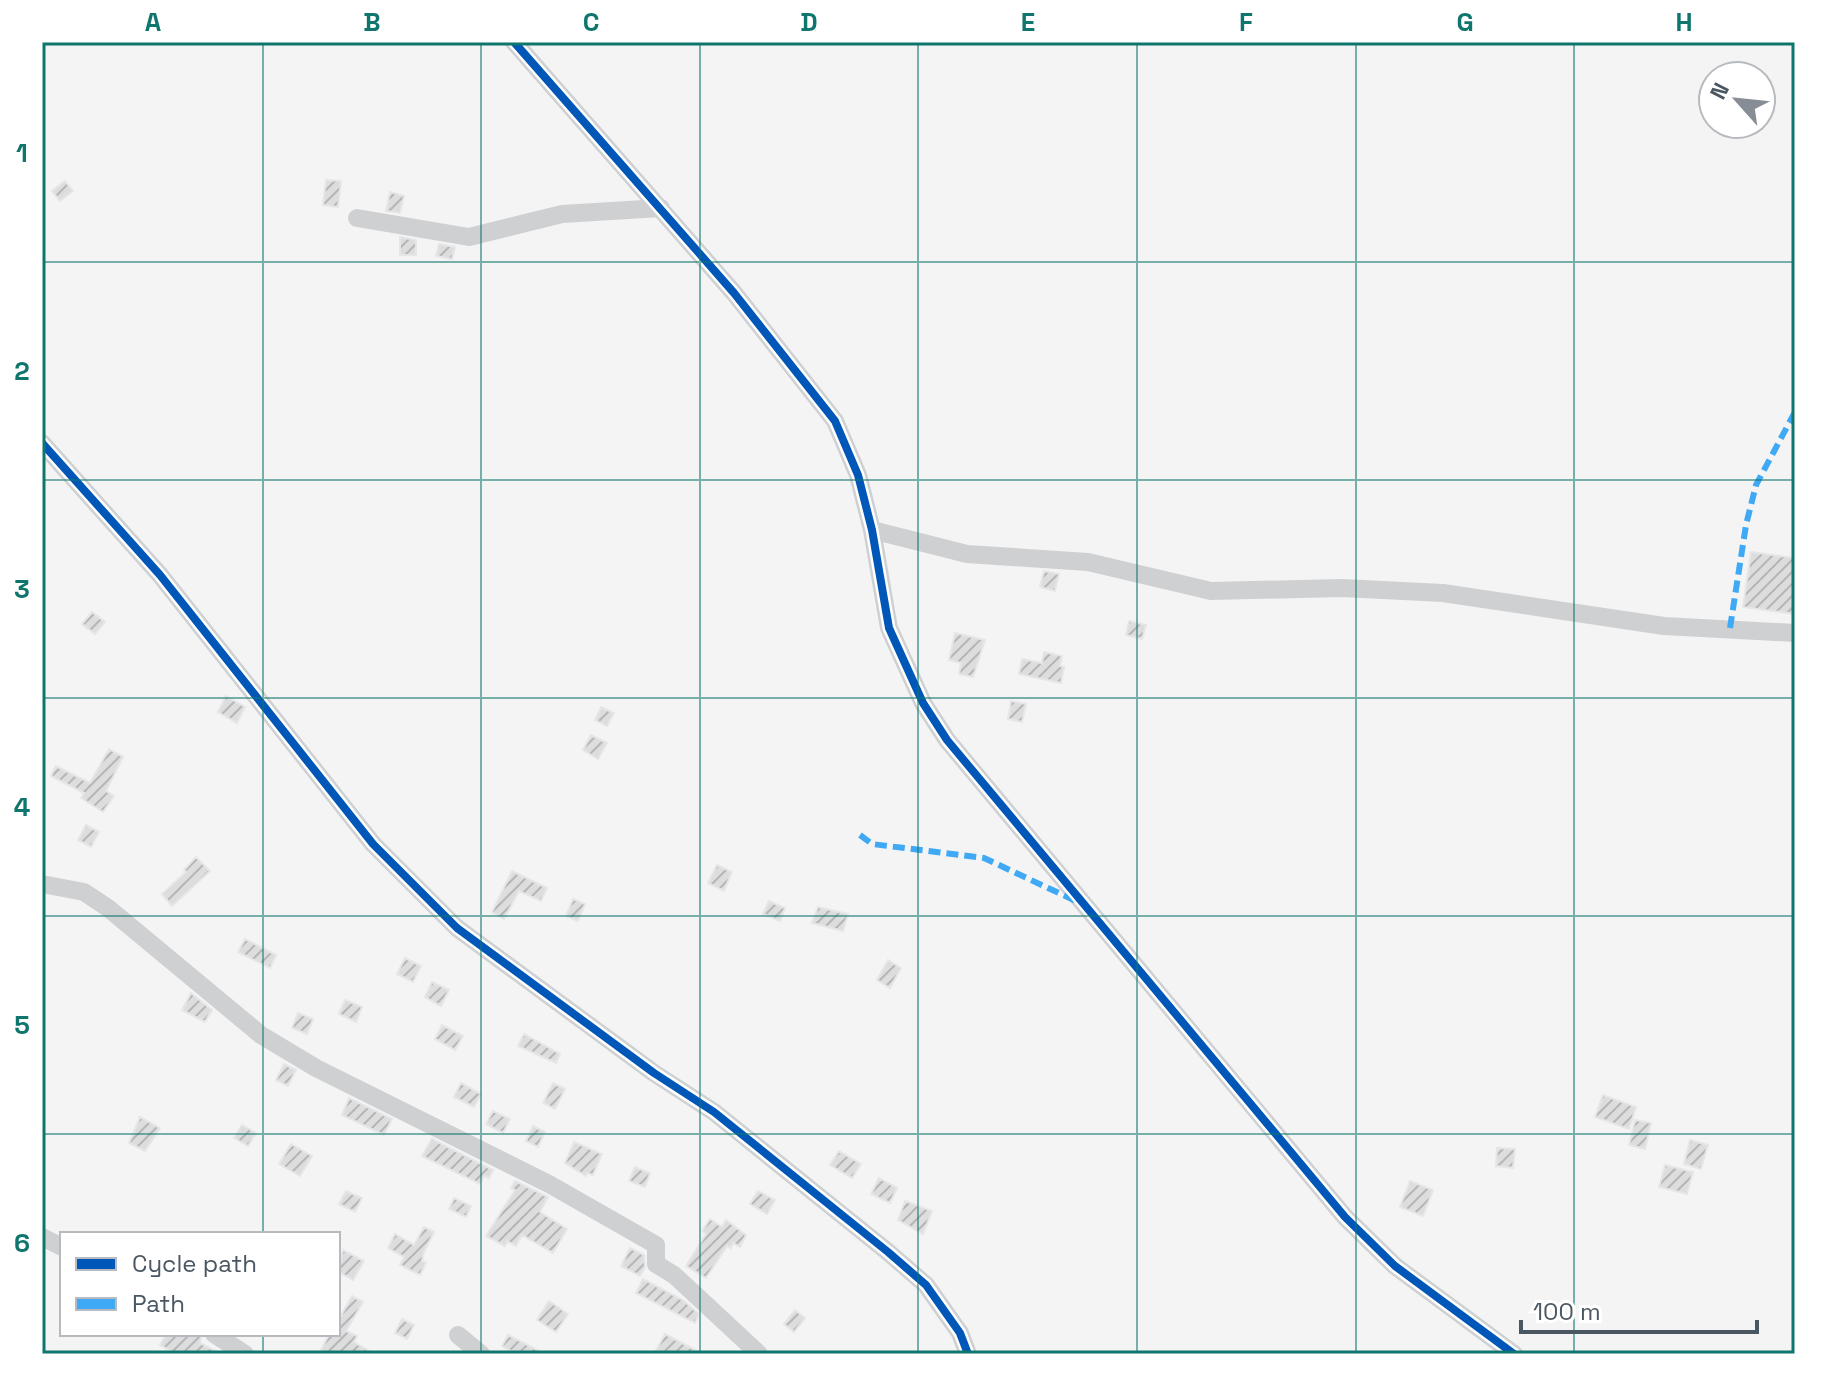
<svg xmlns="http://www.w3.org/2000/svg" width="1837" height="1396" font-family="'Space Grotesk',sans-serif">
  <style>
    .building { fill: url(#building-hatch); stroke: #e5e6e7; stroke-width: 2 }
    .lines { fill: none; stroke-linecap: round; stroke-linejoin: round }
    .minor { stroke: #ced0d2; stroke-width: 18 }
    .quiet { stroke: #3fa9f5; stroke-width: 6; stroke-dasharray: 12 6; stroke-linecap: butt }
    .cycleway-casing { stroke: #fff; stroke-width: 13 }
    .cycleway { stroke: #0057b8; stroke-width: 8 }
    .grid { fill: none; stroke: #0f766e; stroke-width: 2; stroke-opacity: 0.55 }
    .neatline { fill: none; stroke: #0f766e; stroke-width: 3 }
    .grid-label { font-size: 26px; text-anchor: middle; font-weight: bold; fill: #0f766e }
  </style>
  <defs>
    <pattern id="building-hatch" width="6" height="6" patternUnits="userSpaceOnUse" patternTransform="scale(2)"><rect width="6" height="6" fill="#ddddde"/><path d="M-1 1l2-2M0 6l6-6M5 7l2-2" fill="none" stroke="#b5b6b7"/></pattern>
  </defs>
  <rect width="100%" height="100%" fill="#f4f4f4"/>
  <!-- building -->
  <path class="building" d="M326,180l15,1 -3,26 -15,-2z
    M65,181l8,10 -13,10 -8,-10z
    M390,192l14,4 -4,17 -14,-2z
    M400,237l16,3v15h-16z
    M439,244l16,3 -3,12 -16,-3z
    M1751,552l44,6v56l-52,-7z
    M1044,571l15,3 -4,17 -15,-4z
    M92,612l13,10 -10,12 -13,-10z
    M1129,621l17,4 -4,14 -16,-4z
    M955,633l30,7 -12,37 -14,-3 2,-11 -12,-3z
    M1044,652l18,4 -2,10 4,1 -3,16 -42,-9 3,-15 20,4z
    M226,696l19,11 -8,16 -19,-11z
    M1011,701l15,3 -4,18 -14,-3z
    M601,707l13,6 -7,13 -12,-6z
    M591,735l16,8 -9,16 -15,-9z
    M109,749l14,8 -17,34 8,5 -11,16 -22,-14 3,-5 -33,-17 5,-10 34,17z
    M86,825l13,7 -8,15 -13,-7z
    M196,857l14,14 -38,35 -10,-12 24,-22 -2,-2z
    M717,865l15,7 -8,19 -16,-8z
    M512,871l35,17 -6,13 -22,-10 -15,28 -12,-7z
    M573,899l12,5 -7,17 -12,-5z
    M769,901l16,7 -5,13 -17,-7z
    M818,907l30,7 -5,17 -31,-8z
    M245,939l31,16 -6,13 -32,-16z
    M405,958l16,8 -8,16 -16,-8z
    M888,960l13,8 -11,20 -13,-8z
    M432,982l17,8 -8,16 -16,-9z
    M191,993l21,17 -7,12 -23,-12z
    M345,1000l17,7 -6,15 -17,-8z
    M298,1013l15,6 -6,15 -15,-6z
    M442,1025l21,11 -8,14 -20,-11z
    M524,1034l36,20 -4,9 -38,-17z
    M284,1064l12,6 -8,16 -12,-6z
    M461,1083l20,11 -7,13 -20,-10z
    M553,1083l12,6 -10,20 -12,-6z
    M1603,1095l33,12 -7,22 -34,-12z
    M349,1098l43,21 -8,16 -42,-20z
    M493,1111l17,8 -7,14 -17,-9z
    M140,1117l20,11 -15,23 -16,-8z
    M1635,1120l16,3 -6,26 -16,-4z
    M242,1125l14,8 -8,13 -14,-8z
    M533,1126l12,6 -7,15 -12,-6z
    M432,1139l61,31 -4,8 -5,-2 -4,8 -58,-28z
    M1690,1140l18,5 -7,24 -17,-5z
    M574,1142l28,12 -9,21 -6,-2 -1,3 -21,-13z
    M291,1144l21,12 -12,20 -21,-12z
    M1497,1148l18,1 -2,19 -17,-2z
    M839,1151l22,13 -9,14 -22,-13z
    M1665,1165l28,7 -6,22 -28,-7z
    M635,1167l15,6 -5,14 -16,-6z
    M879,1178l18,10 -7,15 -19,-9z
    M515,1181l33,16 -8,15 27,17 -14,24 -31,-18 -6,11 -9,-5 -2,5 -19,-10 29,-46 -4,-2z
    M1410,1181l23,9 -10,26 -23,-9z
    M346,1191l16,7 -7,14 -16,-8z
    M758,1191l17,9 -8,14 -17,-10z
    M454,1198l17,8 -5,11 -17,-8z
    M905,1201l27,10 -9,23 -25,-14z
    M710,1219l12,8 4,-7 20,15 -6,12 -7,-4 -2,5 -4,-2 -21,32 -20,-12 20,-32 -4,-3z
    M424,1227l10,5 -10,20 -2,9 4,2 -6,12 -20,-10 4,-8 -16,-9 7,-14 19,11z
    M630,1248l14,7 1,12 -5,9 -19,-10z
    M343,1250l21,11 -11,19 -15,-8z
    M643,1279l40,21 16,14 -4,9 -59,-30z
    M352,1296l11,6 -17,29 11,5 -3,6 20,12h-55l10,-20h9v-13z
    M549,1301l19,13 -12,18 -19,-12z
    M795,1310l10,8 -11,14 -10,-8z
    M402,1319l12,6 -7,14 -12,-6z
    M166,1334h36l-2,9 21,11h-45l-16,-9z
    M665,1334l38,20h-49z
    M508,1335l37,19h-28l-15,-8z"/>
  <g class="lines">
    <!-- minor -->
    <path class="minor" d="M514,42l220,251 101,128 23,54 14,55 17,98 34,75 24,37 398,477 50,49 119,88
      M357,218l112,19 93,-23 99,-6
      M42,443l118,132 213,269 84,84 197,145 60,39 174,140 38,33 34,48 8,21
      M872,530l95,24 121,8 123,29 131,-3 101,5 221,33 131,7
      M42,884l42,8 24,16 153,127 55,33 233,116 107,61v19l18,11 85,79
      M42,1237l20,10
      M214,1334l31,20
      M458,1335l23,19"/>
    <!-- quiet -->
    <path class="quiet" d="M1730,628l16,-103 10,-40 39,-73
      M860,835l12,9 112,14 94,44"/>
    <!-- cycleway casing -->
    <g class="cycleway-casing">
      <path id="cycleway" d="M514,42l220,251 101,128 23,54 14,55 17,98 34,75 24,37 398,477 50,49 119,88
        M42,443l118,132 213,269 84,84 197,145 60,39 174,140 38,33 34,48 8,21"/>
    </g>
    <!-- cycleway -->
    <use href="#cycleway" class="cycleway"/>
  </g>
  <!-- grid -->
  <path class="grid" d="M263,42v1192M481,42v1312M700,42v1312M918,42v1312M1137,42v1312M1356,42v1312M1574,42v1312M42,262h1753M42,480h1753M42,698h1753M42,916h1753M42,1134h1753M263,1334v20"/>
  <!-- border -->
  <rect width="1837" height="1396" fill="none" stroke="#ffffff" stroke-width="88"/>
  <!-- legend -->
  <rect x="60" y="1232" width="280" height="104" fill="#ffffff" stroke="#b7bbc0" stroke-width="2"/>
  <rect x="76" y="1258" width="40" height="12" fill="#0057b8" stroke="#b7bbc0" stroke-width="2"/>
  <text x="132" y="1272" font-size="24" fill="#4a5661">Cycle path</text>
  <rect x="76" y="1298" width="40" height="12" fill="#3fa9f5" stroke="#b7bbc0" stroke-width="2"/>
  <text x="132" y="1312" font-size="24" fill="#4a5661">Path</text>
  <!-- north arrow -->
  <g transform="translate(1737 100) rotate(297)"><circle r="38" fill="#ffffff" stroke="#b7bbc0" stroke-width="2"/>
  <path d="M0-6L14 30L0 20L-14 30Z" fill="#868d94"/>
  <text y="-12" font-size="22" font-weight="bold" text-anchor="middle" fill="#4a5661">N</text>
  </g>
  <!-- scale -->
  <path d="M1521 1320v12h236v-12" fill="none" stroke="#4a5661" stroke-width="4"/>
  <text x="1533" y="1320" font-size="24" fill="#4a5661" stroke="#ffffff" stroke-width="6" paint-order="stroke">100 m</text>
  <rect x="44" y="44" width="1749" height="1308" class="neatline"/>
  <g class="grid-label">
    <text x="153" y="31">A</text>
    <text x="372" y="31">B</text>
    <text x="591" y="31">C</text>
    <text x="809" y="31">D</text>
    <text x="1028" y="31">E</text>
    <text x="1246" y="31">F</text>
    <text x="1465" y="31">G</text>
    <text x="1684" y="31">H</text>
    <text x="22" y="162">1</text>
    <text x="22" y="380">2</text>
    <text x="22" y="598">3</text>
    <text x="22" y="816">4</text>
    <text x="22" y="1034">5</text>
    <text x="22" y="1252">6</text>
  </g>
</svg>
